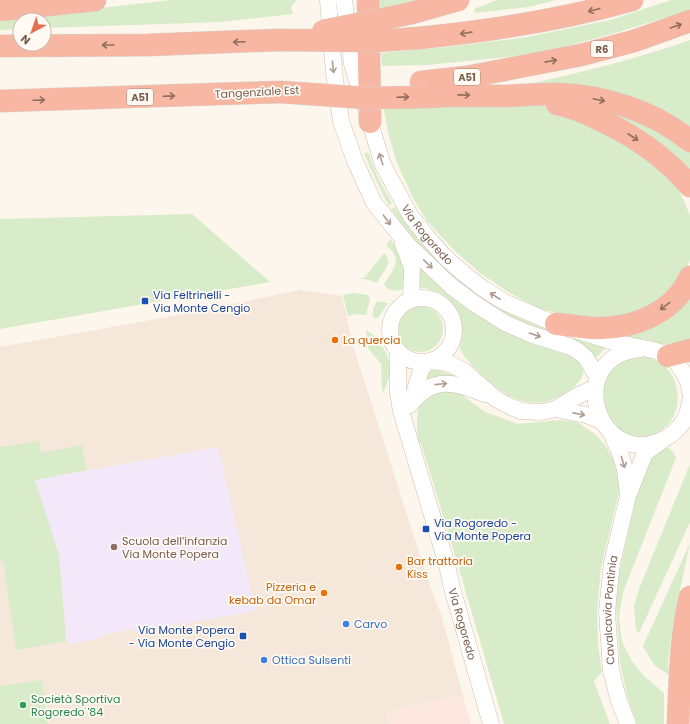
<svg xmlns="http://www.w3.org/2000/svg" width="690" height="724" font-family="Poppins,sans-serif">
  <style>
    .residential { fill: #f5e8da }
    .commercial { fill: #fde8e0 }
    .education { fill: #f3e8fa }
    .green { fill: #d8ecc9 }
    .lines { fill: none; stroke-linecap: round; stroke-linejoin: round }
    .minor-casing { stroke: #d1beb0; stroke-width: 17 }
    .highway-casing { stroke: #dad1cd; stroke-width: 23 }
    .minor { stroke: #fff; stroke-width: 16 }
    .highway { stroke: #f7b7a3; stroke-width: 22 }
    .highway-bridge-casing { stroke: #dad1cd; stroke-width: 23; stroke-linecap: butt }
    .highway-bridge { stroke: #f7b7a3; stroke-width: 22 }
    .oneway { stroke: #936e5e }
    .oneway2 { stroke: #af9d94 }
    .transit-dot { fill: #1a4fb4; stroke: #fffaf3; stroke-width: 1.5 }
    .food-dot { fill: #e8710a; stroke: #fffaf3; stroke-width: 1.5 }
    .education-dot { fill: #8d6e63; stroke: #fffaf3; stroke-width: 1.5 }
    .shop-dot { fill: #3f7fe0; stroke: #fffaf3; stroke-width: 1.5 }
    .leisure-dot { fill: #2e9e5b; stroke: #fffaf3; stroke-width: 1.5 }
    .labels { text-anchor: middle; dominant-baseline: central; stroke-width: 3.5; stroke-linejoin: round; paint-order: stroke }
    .shield { fill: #fffaf3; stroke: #a28b7f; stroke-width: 1 }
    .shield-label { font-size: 10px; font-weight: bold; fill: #7a5c4d }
    .street-label { font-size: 11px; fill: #7a5c4d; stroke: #fffaf3 }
    .transit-label { font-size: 11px; fill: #164399; stroke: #fffaf3; text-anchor: start }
    .food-label { font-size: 11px; fill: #c56008; stroke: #fffaf3; text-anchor: start }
    .education-label { font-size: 11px; fill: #785e54; stroke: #fffaf3; text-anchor: start }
    .shop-label { font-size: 11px; fill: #366cbe; stroke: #fffaf3; text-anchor: start }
    .leisure-label { font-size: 11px; fill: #27864d; stroke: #fffaf3; text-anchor: start }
  </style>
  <rect width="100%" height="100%" fill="#fdf6ec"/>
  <!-- residential -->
  <path class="residential" d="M299,290l43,6 12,53 75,234 13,34 21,79 -76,15 2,13h-389v-377l195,-35z"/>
  <!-- commercial -->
  <path class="commercial" d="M463,696l8,28h-82l-2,-13z"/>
  <!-- education -->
  <path class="education" d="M218,447l38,164 -120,21 -2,-3 -33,6 -2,4 -32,5 -8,-89 -24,-75z"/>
  <!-- green -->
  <path class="green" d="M172,0h125l-6,7 2,7 -72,8 -177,6v-8h-24v9l-20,1v-11z
    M376,0h50l-50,8z
    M497,0h59l-27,7 -54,6 -1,-4z
    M671,0h19v10l-75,23 -77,21 -111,11 -45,1 -1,-13 67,-6 79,-10 83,-17z
    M690,40v92l-167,-47c57,-12 113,-26 167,-45z
    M525,102l25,5 76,33 49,43 9,18 6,15v43l-4,11 -9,17 -48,33 -65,-5 -26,-7 -28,-15 -30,-20 -25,-22 -28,-30 -14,-23 -16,-35 -8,-27 -6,-30z
    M600,107l72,29 18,16v24z
    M368,152l9,24 15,27 -3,3 -7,-13 -18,-39z
    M395,207c34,51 75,92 134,115 25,11 52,18 78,25l-12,11 -71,-33 -49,-27 -66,-62 -18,-27z
    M192,214l78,68 -270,47v-110z
    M390,239l13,17 3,30c-6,6 -17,7 -22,-2 8,-13 21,-25 2,-38z
    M384,253c11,11 -3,20 -7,30l-12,-4h-6l6,-2z
    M418,265c24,17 48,33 72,50 11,7 21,17 32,23 17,8 50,12 60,28 9,14 -23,33 -34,35 -30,7 -49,-10 -69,-29 -6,-6 -14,-13 -18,-21 -3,-7 0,-16 0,-24 -1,-26 -20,-36 -42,-40z
    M690,286v59l-16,2 -31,-8 -15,1 -5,-9z
    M353,293l15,2 2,4 -4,16 -9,-1 -9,2 -5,-21z
    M377,301l11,2 -10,15h-4c-3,-6 0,-11 3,-17z
    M397 329a23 23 0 1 1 46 0a23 23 0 1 1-46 0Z
    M366,330c13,7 25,27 24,42 -1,8 -4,15 -8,21l-1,-29 -13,-16z
    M633,357c4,0 8,-1 12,0 45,7 43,78 -3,79 -7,0 -15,-1 -21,-4 -6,-4 -12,-12 -17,-17v-37l7,-10z
    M435,369l21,7 -20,1 -15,4 7,-9z
    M439,389l19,3 27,20 33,12 42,-4 17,2 18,12 10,11 8,14 5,14 2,15 -19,80 -4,43 1,33 4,28 -8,9 16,43h-106l-46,-159 -37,-122h-3c-1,-16 -4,-36 9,-48 3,-3 8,-5 12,-6z
    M39,441l2,12 41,-8 5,25 -52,10 24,75 7,86 -50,9 -13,-89h-3v-114z
    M662,448h7l5,5 2,5 -53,134 -4,25 3,25 10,19 12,15 20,17v31h-27l-9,-25 -8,-36 -4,-56 2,-29 19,-84 14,-38z
    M690,464v58l-51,111 -3,-3 -2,-24 5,-17z
    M690,543l-17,80 -5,39 1,13 -15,-10 -11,-19z
    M42,680l6,44h-48v-38z"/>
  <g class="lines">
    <!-- minor casing -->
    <g class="minor-casing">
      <g id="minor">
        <path d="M328,0l6,72 7,49 14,40 19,42 34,42 43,41 24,18 30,19 25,11 41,13 7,4 8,7 12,20"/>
        <path id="s1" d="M344,0l8,64 31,101 27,50 18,23 18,20 17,15 18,14 23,15 52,22 58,18 43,9 11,5 9,7 6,9 5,10 2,10"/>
        <path d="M403,244l9,23 -1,32"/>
        <circle cx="422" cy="330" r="32"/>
        <path d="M640,349c-79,8 -42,125 26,89 13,-7 23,-22 24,-37"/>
        <path id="s2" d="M398,351v42l3,18 46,154 5,23 39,136"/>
        <path d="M430,361l18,2 16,8 32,28 15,8 10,4 20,1 15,-3 19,-12 21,-10"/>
        <path d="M412,400l9,-30 5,-8"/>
        <path d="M410,405c23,-30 44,-23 75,-11"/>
        <path d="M556,409l30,6 16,6"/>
        <path d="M610,431l10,22 5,16 3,25"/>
        <path id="s3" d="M628,724l-9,-23 -8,-30 -4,-59 2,-21 3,-28 16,-67 17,-43 18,-13"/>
      </g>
    </g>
    <!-- highway casing -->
    <g class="highway-casing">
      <path id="highway" d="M368,0l2,122
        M0,10l95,-10
        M412,13l46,-13
        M419,38c71,-7 143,-18 213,-38
        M0,46l147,-1 131,-5
        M421,82l46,-5 114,-22 53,-14 56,-20
        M426,97c27,-2 54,-1 82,-1 17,-1 35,-2 52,-2 46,2 95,18 130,47
        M0,101l281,-9
        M557,104c15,3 29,9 43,16 35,16 65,37 90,66
        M556,324c12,1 24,3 36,4 39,2 81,-14 98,-51
        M668,356l22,-6
        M678,724c2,-42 2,-86 12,-127"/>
    </g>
    <!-- minor -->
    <use href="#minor" class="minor"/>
    <!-- highway -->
    <use href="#highway" class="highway"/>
    <!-- highway-bridge casing -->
    <g class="highway-bridge-casing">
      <path id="highway-bridge" d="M323,31l89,-18
        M278,40l98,1 43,-3
        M281,92l85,6 60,-1"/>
    </g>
    <!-- highway-bridge -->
    <use href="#highway-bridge" class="highway-bridge"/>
  </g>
  <!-- one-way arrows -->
  <defs><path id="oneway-shaft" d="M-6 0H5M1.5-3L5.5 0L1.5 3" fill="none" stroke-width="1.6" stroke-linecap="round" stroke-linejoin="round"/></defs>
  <g class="oneway">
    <use href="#oneway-shaft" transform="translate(594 10) rotate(165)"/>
    <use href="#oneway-shaft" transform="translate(676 26) rotate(-19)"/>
    <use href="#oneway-shaft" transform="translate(466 33) rotate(172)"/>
    <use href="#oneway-shaft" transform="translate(239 42) rotate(178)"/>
    <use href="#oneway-shaft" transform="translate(108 45) rotate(180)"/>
    <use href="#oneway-shaft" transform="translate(551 61) rotate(-11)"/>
    <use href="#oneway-shaft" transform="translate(464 95) rotate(1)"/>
    <use href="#oneway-shaft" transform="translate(169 96) rotate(-2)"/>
    <use href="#oneway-shaft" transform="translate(403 97) rotate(-2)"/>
    <use href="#oneway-shaft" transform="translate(39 100) rotate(-2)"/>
    <use href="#oneway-shaft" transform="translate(599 100) rotate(12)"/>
    <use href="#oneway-shaft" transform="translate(633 137) rotate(33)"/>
    <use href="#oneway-shaft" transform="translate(665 306) rotate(142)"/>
  </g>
  <g class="oneway2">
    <use href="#oneway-shaft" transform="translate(333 67) rotate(84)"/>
    <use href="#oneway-shaft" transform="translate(381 159) rotate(-108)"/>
    <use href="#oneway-shaft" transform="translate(387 220) rotate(53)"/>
    <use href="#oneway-shaft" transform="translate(428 264) rotate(44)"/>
    <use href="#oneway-shaft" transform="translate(495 296) rotate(-147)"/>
    <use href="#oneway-shaft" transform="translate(535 335) rotate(19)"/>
    <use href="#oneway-shaft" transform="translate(441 384) rotate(-6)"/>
    <use href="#oneway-shaft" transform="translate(579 414) rotate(11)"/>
    <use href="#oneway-shaft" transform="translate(623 462) rotate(73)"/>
  </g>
  <!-- markers -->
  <g class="transit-dot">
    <rect x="141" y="297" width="8" height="8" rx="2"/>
    <rect x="422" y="525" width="8" height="8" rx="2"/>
    <rect x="239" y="632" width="8" height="8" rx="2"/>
  </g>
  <g class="food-dot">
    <circle cx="335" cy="340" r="4"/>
    <circle cx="399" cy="567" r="4"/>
    <circle cx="324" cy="593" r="4"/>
  </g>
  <circle class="education-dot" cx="114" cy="547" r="4"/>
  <g class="shop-dot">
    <circle cx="346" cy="624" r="4"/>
    <circle cx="264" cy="660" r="4"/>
  </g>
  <circle class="leisure-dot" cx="23" cy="705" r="4"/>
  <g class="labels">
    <!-- shield labels -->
    <g class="shield">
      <rect x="591" y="41" width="22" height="16" rx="3"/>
      <rect x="454" y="69" width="26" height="16" rx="3"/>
      <rect x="127" y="89" width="26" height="16" rx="3"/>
    </g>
    <g class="shield-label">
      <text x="602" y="49">R6</text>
      <text x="467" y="77">A51</text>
      <text x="140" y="97">A51</text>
    </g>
    <!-- street labels -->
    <g class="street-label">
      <text transform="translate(257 92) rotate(-3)">Tangenziale Est</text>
      <text stroke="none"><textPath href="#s1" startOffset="253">Via Rogoredo</textPath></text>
      <text stroke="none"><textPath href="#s3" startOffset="117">Cavalcavia Pontinia</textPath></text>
      <text stroke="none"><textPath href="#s2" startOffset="282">Via Rogoredo</textPath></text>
    </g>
    <!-- transit labels -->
    <g class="transit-label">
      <text x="153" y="295">Via Feltrinelli -<tspan x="153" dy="13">Via Monte Cengio</tspan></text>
      <text x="434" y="523">Via Rogoredo -<tspan x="434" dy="13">Via Monte Popera</tspan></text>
      <text x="235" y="630" text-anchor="end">Via Monte Popera<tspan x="235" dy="13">- Via Monte Cengio</tspan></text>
    </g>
    <!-- food labels -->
    <g class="food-label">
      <text x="343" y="340">La quercia</text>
      <text x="407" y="561">Bar trattoria<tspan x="407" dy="13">Kiss</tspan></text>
      <text x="316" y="587" text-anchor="end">Pizzeria e<tspan x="316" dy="13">kebab da Omar</tspan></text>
    </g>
    <!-- education labels -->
    <g class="education-label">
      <text x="122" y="541">Scuola dell’infanzia<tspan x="122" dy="13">Via Monte Popera</tspan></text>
    </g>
    <!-- shop labels -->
    <g class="shop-label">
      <text x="354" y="624">Carvo</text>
      <text x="272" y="660">Ottica Sulsenti</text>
    </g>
    <!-- leisure labels -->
    <g class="leisure-label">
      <text x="31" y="699">Società Sportiva<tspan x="31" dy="13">Rogoredo '84</tspan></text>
    </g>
  </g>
  <!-- north arrow -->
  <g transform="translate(32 32) rotate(220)"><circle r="19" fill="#fffaf3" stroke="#cabbb1"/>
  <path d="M0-3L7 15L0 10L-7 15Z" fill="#e76f51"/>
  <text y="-6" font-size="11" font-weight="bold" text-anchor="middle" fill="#7a5c4d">N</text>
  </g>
</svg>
